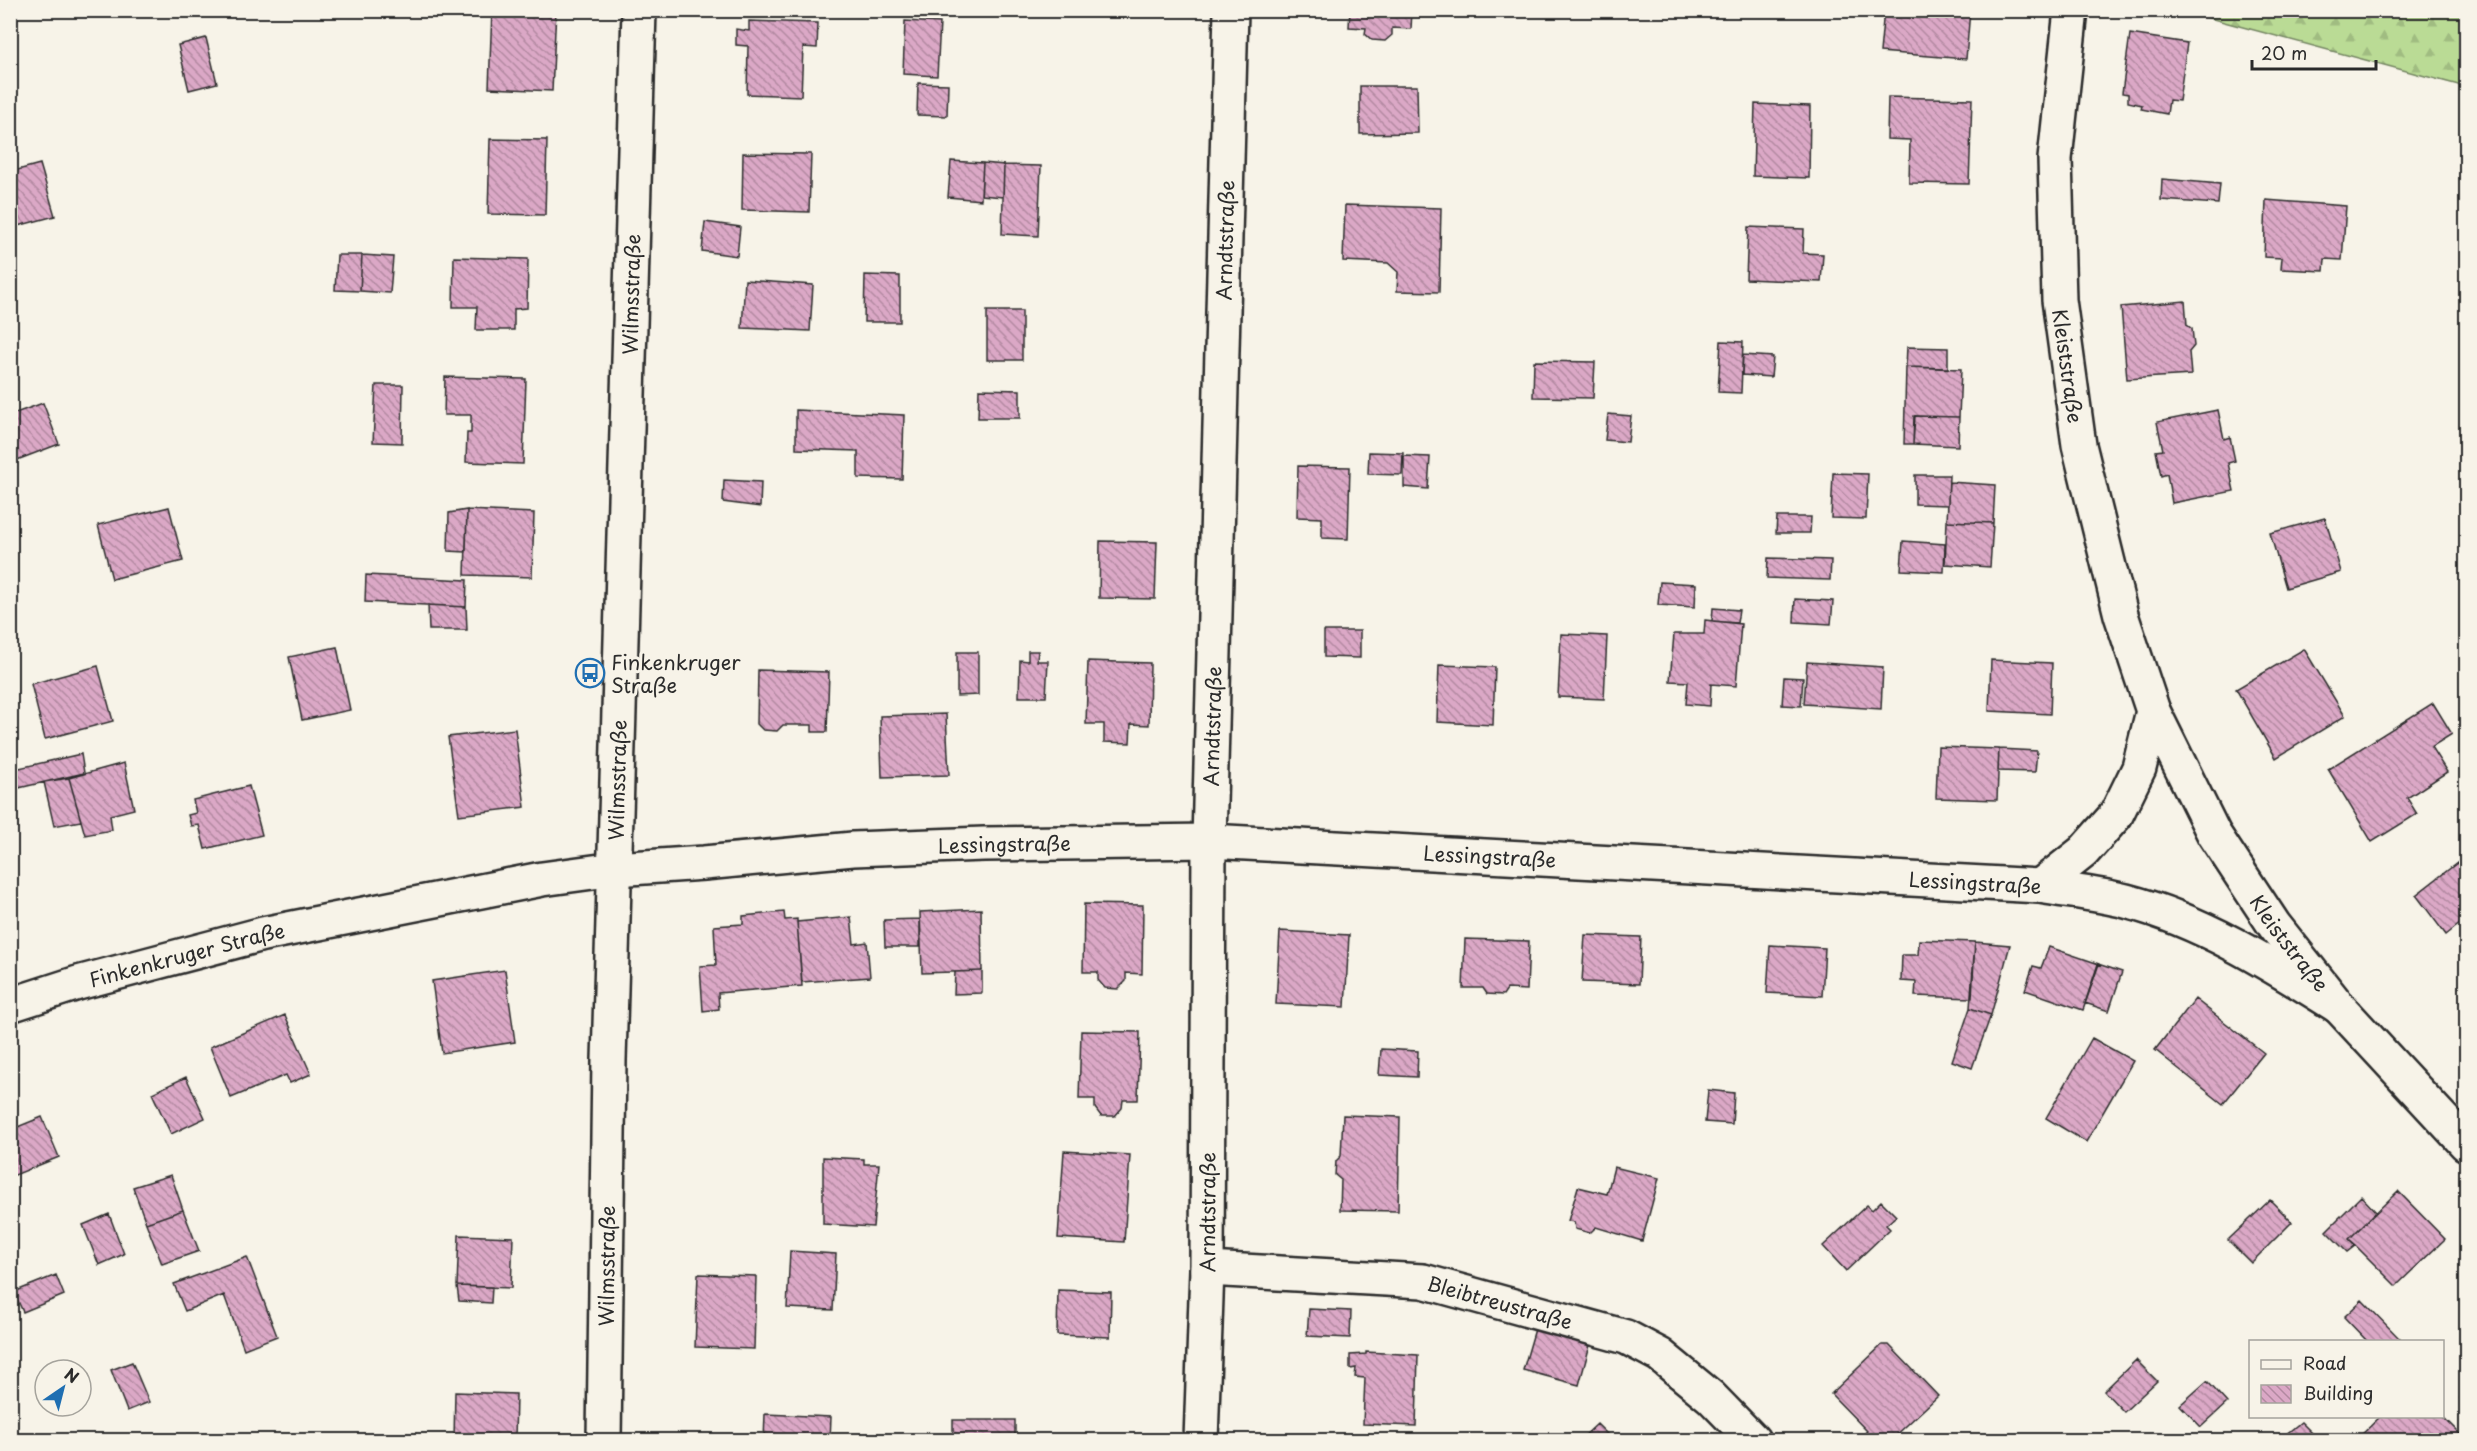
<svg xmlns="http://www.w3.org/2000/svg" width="2477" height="1451" font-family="'Playpen Sans',sans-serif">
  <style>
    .forest { fill: url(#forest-firs); stroke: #728360; stroke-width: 1.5 }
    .building { fill: url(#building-back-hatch); stroke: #2b2b2b; stroke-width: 1.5 }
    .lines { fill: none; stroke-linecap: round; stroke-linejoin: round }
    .minor-casing { stroke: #2b2b2b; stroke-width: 38 }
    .tertiary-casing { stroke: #2b2b2b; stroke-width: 38 }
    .minor { stroke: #f7f3e8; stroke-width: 33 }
    .tertiary { stroke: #f7f3e8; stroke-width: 33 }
    .labels { text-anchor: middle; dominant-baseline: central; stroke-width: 6; stroke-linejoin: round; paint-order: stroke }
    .street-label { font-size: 20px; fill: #2b2b2b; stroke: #f7f3e8 }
    .poi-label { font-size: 20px; fill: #2b2b2b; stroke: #f7f3e8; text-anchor: start }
  </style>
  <defs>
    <pattern id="forest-firs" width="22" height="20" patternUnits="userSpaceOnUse" patternTransform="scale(1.5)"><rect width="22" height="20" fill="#badb95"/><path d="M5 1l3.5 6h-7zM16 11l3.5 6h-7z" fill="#a0bc81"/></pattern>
    <pattern id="building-back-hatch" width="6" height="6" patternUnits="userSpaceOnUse" patternTransform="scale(1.5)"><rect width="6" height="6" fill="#dba8c6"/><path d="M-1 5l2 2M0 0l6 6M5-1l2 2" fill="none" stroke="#b289a1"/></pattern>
  </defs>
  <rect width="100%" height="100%" fill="#f7f3e8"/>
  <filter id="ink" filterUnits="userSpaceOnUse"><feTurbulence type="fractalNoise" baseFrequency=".0167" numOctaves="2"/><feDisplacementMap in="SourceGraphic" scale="12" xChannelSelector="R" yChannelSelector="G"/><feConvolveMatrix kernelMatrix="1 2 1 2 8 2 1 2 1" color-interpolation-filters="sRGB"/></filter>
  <g filter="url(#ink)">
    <!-- forest -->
    <path class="forest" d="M2183,11h283v76z"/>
    <!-- building -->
    <path class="building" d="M492,10h64l-4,81 -63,-3z
      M1350,10h62l-1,19 -19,-1v7l-7,6 -13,-1 -7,-6 1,-6 -17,-1z
      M1884,10h86l-4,49 -86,-7z
      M749,21l69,2 -1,25 -14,-1 -2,49 -54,-2 1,-48 -12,-1v-16l13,2z
      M905,21l35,2 -3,53 -34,-2z
      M2130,34l57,9 -8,58 -10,-1 -2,14 -26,-5 1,-4 -14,-3v-8l-6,-1z
      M206,38l11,45 -28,7 -11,-45z
      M918,83l30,1 -1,32 -30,-1z
      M1360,86h57l1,47 -58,1z
      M1888,97l84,2 -3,85 -60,-1 1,-43 -23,-1z
      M1755,104l55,2 -1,72 -56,-2z
      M490,139l57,1 -2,75 -57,-1z
      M743,153l68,1 -2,58 -67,-2z
      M951,161l32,2 -2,37 -33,-3z
      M983,163l21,2 -1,32 -22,-2z
      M40,164l15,52 -45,12v-56z
      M1004,165l37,1 -3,70 -36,-2z
      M2162,179l58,5 -2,20 -57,-4z
      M2266,200l80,6 -4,54 -17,-1 -1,12 -43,-2 1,-11 -18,-1z
      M1345,205l96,3 -2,84 -42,-1 1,-19 -10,-9 -45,-2z
      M705,222l35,5 -3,29 -35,-5z
      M1748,227l56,2 -1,24 20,1 -2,28 -75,-3z
      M337,255h25l-2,36 -25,-1z
      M362,255l31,2 -3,36 -30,-2z
      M454,257l74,2 -1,49 -13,1v21h-38l1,-23h-24z
      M865,275l35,1v46h-36z
      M745,280l68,5 -3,46 -68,-3z
      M2185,301l2,24 5,4 2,17 -5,6 2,23 -64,4 -6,-72z
      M987,311h35v49h-35z
      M1721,341l22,1 -2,51 -23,-1z
      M1907,347l41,1v20l-42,-1z
      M1743,355l30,2 -2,20 -29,-2z
      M1534,361l61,1 -2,36 -60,-1z
      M1906,367l55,2 -2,48 -45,-1 -1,28h-9z
      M445,377l81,2 -3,85 -57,-2 1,-29h4v-18h-27z
      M376,385h27l-1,58 -29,-1z
      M979,389l41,1v28h-42z
      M43,403l16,41 -42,16 -7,-17v-28z
      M796,410l108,5 -2,64 -44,-1v-27l-62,-2z
      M2218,410l6,29 6,-2 5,24 -7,2 6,28 -62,12 -5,-29 -6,2 -5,-25 7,-1 -6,-28z
      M1608,414l23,2 -3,26 -23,-2z
      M1915,416l44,1 -1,29 -45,-2z
      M1369,452l34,1 -1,22 -34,-1z
      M1404,456l26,1 -2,32 -24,-2z
      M1298,466l52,1 -2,72 -26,-1v-20l-25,-1z
      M1833,473l35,1 -2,45 -35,-1z
      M1915,475h34l-1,30 -33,-1z
      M724,480l37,2 -1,25 -37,-5z
      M1949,482l46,3 -2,38 -46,-2z
      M2466,501v17l-6,-15z
      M169,507l14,54 -71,18 -14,-54z
      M467,510l-1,42 -18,-1 1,-38z
      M467,510l67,3 -2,64 -67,-2z
      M1777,517h34l-1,16h-34z
      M2325,518l16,54 -55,16 -16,-55z
      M1947,521l46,2 -3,44 -45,-3z
      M1100,541l57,1 -2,57 -56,-1z
      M1903,541l42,3 -1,28 -43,-2z
      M1768,558l63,2 -1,20 -63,-2z
      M366,575l101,5 -1,27 -101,-5z
      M1660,582l36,2 -1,23 -37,-2z
      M1795,599l38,2 -2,23 -37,-2z
      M428,605l38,2 1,23h-38z
      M1713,608l26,2 -2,13 -25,-2z
      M1705,620l36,4 -5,62 -25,-2 -1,22 -24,-2 2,-22 -18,-1 4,-47h30z
      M1324,631h36v27l-36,-1z
      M1561,634l46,2 -3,63 -46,-2z
      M337,647l13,63 -48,10 -13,-63z
      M2304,649l41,67 -69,42 -40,-69z
      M1028,651h10l-1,10h11l-2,36h-27l1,-37 8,1z
      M957,652h21v43l-21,1z
      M1991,660l61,3 -2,51 -61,-3z
      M1088,661l62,2 -1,62 -18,-1 -1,19 -26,-1v-18h-18z
      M1807,662l76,5 -2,42 -77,-5z
      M1439,665l56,2 -2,58 -56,-3z
      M98,666l15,55 -68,18 -14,-55z
      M758,670l71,2 -2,60h-15v-7h-29l-6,6 -14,-1 -6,-6z
      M1784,677l19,1 -2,28 -19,-1z
      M2433,703l19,31 -21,13 16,25 -40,26 10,16 -45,28 -44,-73z
      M946,714l3,61 -67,2 -2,-61z
      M515,729l10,78 -66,8 -11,-78z
      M1938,747l61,2 -2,51 -61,-2z
      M1999,749l38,2 -2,21 -37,-1z
      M81,754l3,19 -74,17v-20z
      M124,763l10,46 -24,6 2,15 -27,5 -16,-57z
      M69,778l12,43 -27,5 -10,-44z
      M249,786l13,49 -57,14 -6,-24 -8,1 -3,-11 8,-2 -3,-13z
      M2466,856v63l-20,16 -30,-40z
      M1084,904l59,1 -1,69 -16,-1v8l-8,8 -13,-1 -7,-8v-8h-15z
      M981,909l1,62 -60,2 -2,-61z
      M784,912l1,8 12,-1v3l5,64 -84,7 1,16 -16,2 -3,-45 16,-1 -2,-39 29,-2v-8z
      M851,917l3,27 13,-2 3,35 -68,5 -5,-60z
      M920,919v28h-35l-1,-27z
      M1280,931l69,4 -4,72 -69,-3z
      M1585,935l56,2 -2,47 -57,-2z
      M1465,939l64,2 -2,49 -20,-1 -4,6 -16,-1 -4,-6h-20z
      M1919,940l56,2 -3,56 -57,-2 1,-14 -15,-1 1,-26h16z
      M1975,942l35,3 -19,70 -21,-7z
      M1770,945l55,3 -3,48 -55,-3z
      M2049,947l50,17 -16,46 -58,-20 8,-24 8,2z
      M2098,964l24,8 -13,39 -24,-8z
      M505,970l10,72 -73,11 -10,-72z
      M982,971v22l-28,1 1,-22z
      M2195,999l69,54 -41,51 -68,-54z
      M1970,1008l21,7 -19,53 -20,-7z
      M285,1015l26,59 -21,9 -4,-8 -55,23 -21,-51z
      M1081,1031l59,1 -2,68h-15l-1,8 -7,8h-14l-6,-8v-9h-16z
      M2092,1038l41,23 -47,81 -40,-24z
      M1381,1049l37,2 -1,26 -38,-2z
      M186,1077l19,41 -34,16 -19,-41z
      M1708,1090l26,3 -2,31 -27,-2z
      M1343,1115l57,2 -2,94 -58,-1 1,-30 -6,-5 1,-14 5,-5z
      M42,1117l17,40 -49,20v-47z
      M1064,1151l66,4 -6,87 -66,-4z
      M823,1157l41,2v5h15l-6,63 -50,-3z
      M1614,1167l45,11 -17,63 -46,-14 -6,6 -15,-4 -1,-7 -6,-1 10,-34 29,7z
      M171,1175l12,35 -37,13 -13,-36z
      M2398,1191l47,48 -49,47 -47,-47z
      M2361,1196l15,16 -27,27 7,6 -9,7 -21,-21z
      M2270,1200l22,22 -41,41 -23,-23z
      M1881,1201l15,15 -10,9 4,4 -44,42 -23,-25 44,-41 5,5z
      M183,1210l16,41 -37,13 -16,-41z
      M109,1214l15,40 -25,11 -16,-40z
      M459,1235l54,2 -2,51 -54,-2z
      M790,1251l46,3 -3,56 -46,-2z
      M247,1257l30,79 -33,13 -20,-54 -39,16 -11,-27z
      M698,1274l58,2 -2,73 -59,-2z
      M56,1275l8,20 -41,17 -9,-20z
      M457,1286l35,1 -1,16 -32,-2z
      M1058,1290l53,2 -1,45 -53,-2z
      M2362,1300l38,39 -2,3h-30l-24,-25z
      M1309,1309l42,2 -1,27 -43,-2z
      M1535,1329l55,16 -11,40 -56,-15z
      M1882,1345h7l49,51 -47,44h-18l-8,-7 2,-2 -36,-37z
      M1366,1352l52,3 -2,71 -53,-2 2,-46 -10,-1 1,-9 -6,1v-14l16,-1z
      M2136,1360l21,21 -33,31 -20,-21z
      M132,1362l17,40 -22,9 -16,-41z
      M2207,1381l20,22 -26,24 -21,-22z
      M455,1392l61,2 -1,46h-61z
      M2466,1392v13l-6,-7z
      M765,1414l66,3 -1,23h-66z
      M2381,1416h61l18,18 -7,6h-97z
      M953,1420h62v20h-62z
      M2301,1422l18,18h-40z
      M1597,1424l16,16h-33z"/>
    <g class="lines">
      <!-- minor casing -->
      <g class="minor-casing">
        <g id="minor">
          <path id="s1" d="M2153,711l61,123 60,91 65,82 127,137"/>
          <path d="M2040,886l43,-34 33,-37 23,-47 14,-57 -32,-96 -42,-170 -20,-145 -4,-141 16,-149"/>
          <path id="s2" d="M10,1005l68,-22 185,-49 279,-55 73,-10 89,-6 149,-14 131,-5 225,-3 831,45c28,5 58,8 86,15 77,20 146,64 213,106"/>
          <path id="s3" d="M1207,1269l216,12 203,56 34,18 51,42 42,43"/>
          <path id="s4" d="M1201,1440l6,-171 2,-428 22,-831"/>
        </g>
      </g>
      <!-- tertiary casing -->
      <g class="tertiary-casing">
        <g id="tertiary">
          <path id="s5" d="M604,1440l5,-380 30,-1050"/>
        </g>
      </g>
      <!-- minor -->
      <use href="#minor" class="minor"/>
      <!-- tertiary -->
      <use href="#tertiary" class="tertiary"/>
    </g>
  </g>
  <!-- icons -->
  <defs>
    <g id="bus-ring" transform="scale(1.5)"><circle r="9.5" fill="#f7f3e8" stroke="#1f6fb2" stroke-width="1.5"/><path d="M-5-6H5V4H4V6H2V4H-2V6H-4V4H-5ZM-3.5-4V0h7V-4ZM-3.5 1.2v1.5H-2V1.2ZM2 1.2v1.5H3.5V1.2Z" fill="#1f6fb2"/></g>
  </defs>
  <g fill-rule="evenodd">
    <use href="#bus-ring" x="590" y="673"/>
  </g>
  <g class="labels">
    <!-- street labels -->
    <g class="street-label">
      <text stroke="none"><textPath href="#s4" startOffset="1200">Arndtstraße</textPath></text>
      <text stroke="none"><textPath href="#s5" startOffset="1146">Wilmsstraße</textPath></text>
      <text transform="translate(2068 366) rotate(82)">Kleiststraße</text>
      <text stroke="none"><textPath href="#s4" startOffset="714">Arndtstraße</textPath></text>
      <text stroke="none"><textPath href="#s5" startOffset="660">Wilmsstraße</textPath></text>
      <text stroke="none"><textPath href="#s2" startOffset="1011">Lessingstraße</textPath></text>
      <text stroke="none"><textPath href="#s2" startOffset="1497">Lessingstraße</textPath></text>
      <text stroke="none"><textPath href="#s2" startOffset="1983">Lessingstraße</textPath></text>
      <text stroke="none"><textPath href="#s1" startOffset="270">Kleiststraße</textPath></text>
      <text stroke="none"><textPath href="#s2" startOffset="184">Finkenkruger Straße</textPath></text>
      <text stroke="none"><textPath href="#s4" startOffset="228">Arndtstraße</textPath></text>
      <text stroke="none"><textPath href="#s5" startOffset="174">Wilmsstraße</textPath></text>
      <text stroke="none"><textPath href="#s3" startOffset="296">Bleibtreustraße</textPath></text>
    </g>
    <!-- poi labels -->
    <g class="poi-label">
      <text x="611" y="662">Finkenkruger<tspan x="611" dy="23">Straße</tspan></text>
    </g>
  </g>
  <!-- margin -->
  <rect width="2477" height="1451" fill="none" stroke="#f7f3e8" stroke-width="36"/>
  <rect x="18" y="18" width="2441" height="1415" fill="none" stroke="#2b2b2b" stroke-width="2" filter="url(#ink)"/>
  <!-- legend -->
  <rect x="2249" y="1340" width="195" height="78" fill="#f7f3e8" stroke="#a5a39c" stroke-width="1.5"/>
  <rect x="2261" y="1360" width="30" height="9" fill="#f7f3e8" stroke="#a5a39c" stroke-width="1.5"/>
  <text x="2303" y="1370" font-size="18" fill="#2b2b2b">Road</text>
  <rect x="2261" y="1385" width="30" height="18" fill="url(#building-back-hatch)" stroke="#a5a39c" stroke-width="1.5"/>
  <text x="2303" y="1400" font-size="18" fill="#2b2b2b">Building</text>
  <!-- north arrow -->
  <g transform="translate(63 1388) rotate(35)"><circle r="28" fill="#f7f3e8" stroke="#a5a39c" stroke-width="1.5"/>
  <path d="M0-4.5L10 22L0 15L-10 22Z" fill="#1f6fb2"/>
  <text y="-9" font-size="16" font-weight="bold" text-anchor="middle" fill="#2b2b2b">N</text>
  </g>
  <!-- scale -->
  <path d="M2252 60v9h124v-9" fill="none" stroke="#2b2b2b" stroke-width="3"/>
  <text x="2261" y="60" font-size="18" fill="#2b2b2b" stroke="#f7f3e8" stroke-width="4.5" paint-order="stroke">20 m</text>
</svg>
